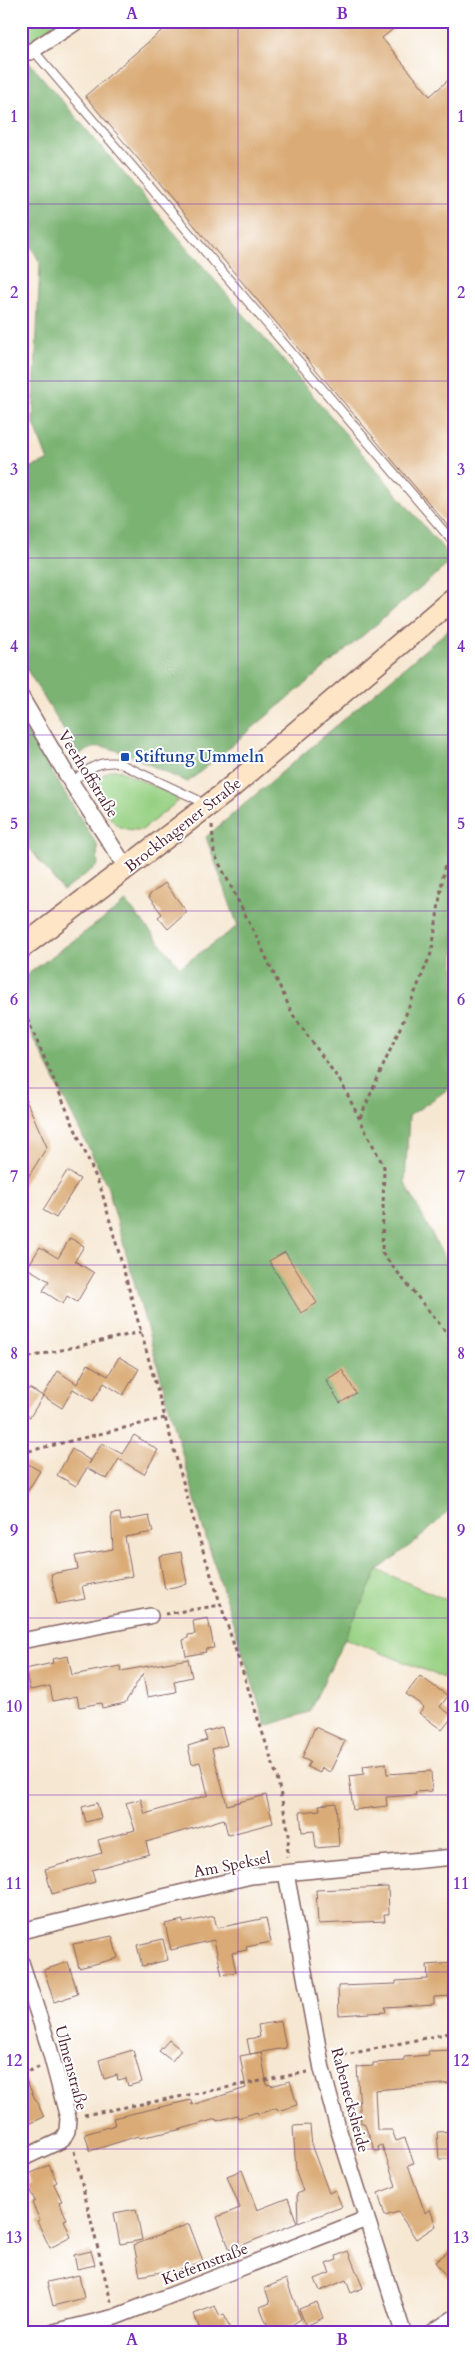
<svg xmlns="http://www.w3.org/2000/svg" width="475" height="2353" font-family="Cardo,serif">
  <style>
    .green { fill: #98d184; stroke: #717858 }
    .forest { fill: #7ab372; stroke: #62694e }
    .building { fill: #daab76 }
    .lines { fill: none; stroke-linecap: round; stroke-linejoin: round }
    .lane-casing { stroke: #866565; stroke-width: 10 }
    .street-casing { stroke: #866565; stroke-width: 18 }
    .secondary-casing { stroke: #866565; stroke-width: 24 }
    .path { stroke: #866565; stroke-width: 3; stroke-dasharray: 4 4; stroke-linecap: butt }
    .lane { stroke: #fff; stroke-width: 8 }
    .street { stroke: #fff; stroke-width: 15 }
    .secondary { stroke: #fde5c5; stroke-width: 21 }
    .grid { fill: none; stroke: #7b2cbf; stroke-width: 1; stroke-opacity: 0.55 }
    .transit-dot { fill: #1a4fb4; stroke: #fff; stroke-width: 2 }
    .labels { text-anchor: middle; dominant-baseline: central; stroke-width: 4; stroke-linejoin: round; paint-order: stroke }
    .transit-label { font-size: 16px; font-weight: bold; fill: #164399; stroke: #fff; text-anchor: start }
    .street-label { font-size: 16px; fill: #4a1f2b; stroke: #fff }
    .neatline { fill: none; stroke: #7b2cbf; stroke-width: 2 }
    .grid-label { font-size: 16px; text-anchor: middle; font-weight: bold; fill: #7b2cbf }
  </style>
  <rect width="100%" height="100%" fill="#fff"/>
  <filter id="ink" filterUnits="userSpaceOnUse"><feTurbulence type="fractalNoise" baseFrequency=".02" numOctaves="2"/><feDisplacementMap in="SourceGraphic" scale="10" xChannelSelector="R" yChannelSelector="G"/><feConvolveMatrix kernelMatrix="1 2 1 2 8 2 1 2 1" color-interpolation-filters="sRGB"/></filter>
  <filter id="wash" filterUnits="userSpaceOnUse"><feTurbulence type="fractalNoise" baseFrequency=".0096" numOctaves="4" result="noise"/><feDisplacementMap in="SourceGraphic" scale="20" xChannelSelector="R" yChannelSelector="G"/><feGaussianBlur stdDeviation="1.12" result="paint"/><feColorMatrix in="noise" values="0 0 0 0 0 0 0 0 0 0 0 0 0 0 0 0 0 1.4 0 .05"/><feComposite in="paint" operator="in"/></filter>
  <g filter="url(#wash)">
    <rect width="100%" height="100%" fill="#f6e7d2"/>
    <!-- green -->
    <path class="green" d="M21,21h38l-32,22 -6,-10z
      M111,770h8l54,25 5,6 -36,29c-7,0 -13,0 -20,-2 -9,-4 -13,-12 -18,-20 -9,-16 -14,-28 7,-38z
      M378,1570l76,33v79l-110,-44z"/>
    <!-- forest -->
    <path class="forest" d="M29,62l424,498 -265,222c-20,-6 -75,-39 -91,-35 -6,1 -13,5 -18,8l-58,-95v-189l27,-10 -15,-40 7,-158 -19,-36v-159z
      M454,625v460l-45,31 -4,67 49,93v229l-28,28 -48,37 -69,142 -43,14 -63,-198 -96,-343 -86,-173v-33l105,-77 54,65 58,-41 -32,-89z
      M21,722l76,123 1,20 -35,26 -42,-54z"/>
    <g id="blocks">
      <!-- building -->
      <path class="building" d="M173,21h230l-21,17 48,58 24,-21v458l-369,-437z
        M165,883l22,29 -19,17 -10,-12 4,-3 -14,-18z
        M21,1089l26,58 -26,41z
        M67,1171l13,8 -24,39 -13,-8z
        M70,1238l14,8 -9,15 19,12 -17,29 -10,-6 -4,8 -20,-13 6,-10 -22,-13 13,-21 18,11z
        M285,1252l32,51 -16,10 -32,-52z
        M119,1357l20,12 -16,26 -19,-12 -11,18 -20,-12 -11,19 -19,-12 15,-25 19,13 11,-20 20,12z
        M342,1370l14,23 -16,10 -14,-23z
        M29,1388l14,8 -13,21 -9,-5v-12z
        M134,1435l24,15 -14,24 -25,-15 -12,20 -20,-11 -11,18 -19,-11 15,-26 19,12 -2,3 13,-21 20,11z
        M21,1460l19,11 -19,31z
        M120,1513l1,8 28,-5 4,16 -28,5 7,39 -50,10 3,13 -28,5 -6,-30 27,-5 -3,-13 38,-7 -2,-35z
        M181,1552l6,32 -22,5 -6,-33z
        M208,1618l6,30 -9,1 1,3 -20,4 -3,-16 5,-2v-3l7,-1 -2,-13z
        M68,1656l4,19 48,-9 1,5 67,-12 4,18 -18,4 2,11 -29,5 -4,-24 -18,30 -23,5 -1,-5 -22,4 -2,-11 -24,5 -3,-15 -20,4 -5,-21 28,-6 -1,-4z
        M420,1676l28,20 -8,11 13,9 -11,14 -23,-17 5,-6 -18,-13z
        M222,1727l5,18 -15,4 15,56 39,-10 7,28 -45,12 -4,-16 -78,23 3,12 -57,16 3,12 -43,12 -7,-25 57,-16 -4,-13 37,-10 -9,-27 15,-4 4,15 63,-19 -8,-33 -8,2 -4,-18 19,-6 -3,-8z
        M315,1727l30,14 -15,31 -8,-4 -2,5 -13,-6 3,-5 -8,-4z
        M386,1763l1,11 44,-3 1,20 -17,1 1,3 -30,2 1,9 -34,4 -4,-34 15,-2 -1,-8z
        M97,1803l4,15 -15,4 -4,-15z
        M336,1803l3,43 -23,2 -2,-17 -12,1 -2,-20 20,-2 -1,-5z
        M388,1887l1,27h-5l1,7 -67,3 -2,-34z
        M214,1916l3,12 49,-10 5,24 -25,5 1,3 -15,3 4,19 -14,3 -8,-35 -43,10 -6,-26 18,-4v3z
        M112,1936l6,22 -39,10 -6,-24z
        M163,1939l5,21 -26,6 -5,-21z
        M68,1962l10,32 -24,8 -10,-32z
        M454,1963v33l-20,1v7l-49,3 1,5 -47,3 -1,-29 58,-2v-3l32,-2 -1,-14z
        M281,2021l5,27 -36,6 -3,-15 13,-2 -2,-12z
        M169,2040l12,10 -9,11 -13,-10z
        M133,2050l9,32 -14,4 -2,-8 -8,2 -1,-5 -13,4 -5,-19z
        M454,2050v33l-79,7 2,40h15l4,11 9,-3 9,25 -6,2 17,48 5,-4 6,17 -20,13 -18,-27 -13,4 -7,-23 18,-7 -14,-41 -4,2 1,4h-4l-11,-28h-3l-4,-56 16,-1v-3l31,-2v-4l25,-2 -1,-4z
        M261,2052l6,33 3,-1 1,2 19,-5 7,24 -19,6 -1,-3 -19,6 -1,-2 -19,6 -1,-3 -20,6 -1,-2 -38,11 -39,8 -1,-2 -48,15 -5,-17 30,-9 -2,-7 78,-18 1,5 54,-17 -6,-32z
        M21,2070l23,47 -19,9 -4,-9z
        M310,2125l2,22 17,46 6,-3 7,17 -44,16 -1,-29 6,-3 -7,-20 -3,-45z
        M454,2131v28h-15l-2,-27z
        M49,2165l8,17 -3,2 8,17 -3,1 8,17 -3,1 7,17 -21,11 -13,-27 3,-1 -8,-17 3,-2 -8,-16 4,-2 -4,-8z
        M242,2170l15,40 31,-12 9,25 -67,27 -13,-33 23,-9 -13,-32z
        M136,2209l6,31 -22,4 -6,-31z
        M189,2224l14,37 -30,12 -1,-3 -32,6 -6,-31z
        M454,2247v39l-19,-24z
        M91,2251l4,14 -18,4 -3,-14z
        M348,2251l15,37 -12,5 -5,-13 -26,11 -5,-12 15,-6 -4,-9 11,-4 -1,-4z
        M79,2275l5,23 -31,8 -6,-24z
        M286,2279l15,40 -20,13h-11l-10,-25 10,-4 -5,-15z
        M317,2302l6,16 -17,8 -7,-17z
        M215,2306l5,10 4,-2 7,18h-30l-7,-18z"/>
    </g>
  </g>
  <g filter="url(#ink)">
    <use href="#blocks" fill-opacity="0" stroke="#866565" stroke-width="1"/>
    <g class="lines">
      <!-- lane casing -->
      <g class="lane-casing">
        <path id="lane" d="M33,50l421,493
          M71,782c17,-12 26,-22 48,-19l77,36 7,8"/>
      </g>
      <!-- street casing -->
      <g class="street-casing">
        <path id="street" d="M30,52l48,-31
          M21,697l50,85 56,87
          M21,1641l129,-25
          M286,1873l36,196 16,59 65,204
          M21,1931l230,-55 203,-19
          M21,1962l28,85 19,71 -1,13 -5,9 -41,19
          M54,2332l61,-15 251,-98
          M433,2332l21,-14"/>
      </g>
      <!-- secondary casing -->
      <g class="secondary-casing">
        <path id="secondary" d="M21,948l201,-153 232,-197"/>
      </g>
      <!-- path -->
      <path class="path" d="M212,825l2,28 46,91 33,71 49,69 42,83 -2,86 72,89
        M21,1004l80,185 96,343 80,245 12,57 -2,23
        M360,1118l44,-99 28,-68 13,-89
        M21,1359l120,-27
        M21,1453l144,-35
        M165,1614l56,-9
        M335,2057l119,-25
        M21,2074l18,-7
        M84,2115l224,-43
        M74,2151l37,151"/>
      <!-- lane -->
      <use href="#lane" class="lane"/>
      <!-- street -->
      <use href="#street" class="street"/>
      <!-- secondary -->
      <use href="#secondary" class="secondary"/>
    </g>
  </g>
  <!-- grid -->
  <path class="grid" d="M238,21v2311M21,204h433M21,381h433M21,558h433M21,735h433M21,911h433M21,1088h433M21,1265h433M21,1442h433M21,1618h433M21,1795h433M21,1972h433M21,2149h433"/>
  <!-- markers -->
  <rect class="transit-dot" x="120" y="752" width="10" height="10" rx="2.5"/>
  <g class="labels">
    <!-- transit labels -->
    <g class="transit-label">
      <text x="135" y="757">Stiftung Ummeln</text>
    </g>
    <!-- street labels -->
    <g class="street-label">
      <text transform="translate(88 774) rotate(58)">Veerhoffstraße</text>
      <text transform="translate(183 825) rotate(-38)">Brockhagener Straße</text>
      <text transform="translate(232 1865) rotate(-11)">Am Speksel</text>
      <text transform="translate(71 2068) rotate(75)">Ulmenstraße</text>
      <text transform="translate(350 2100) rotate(75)">Rabenecksheide</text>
      <text transform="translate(205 2264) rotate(-21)">Kiefernstraße</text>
    </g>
  </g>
  <!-- margin -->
  <rect width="475" height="2353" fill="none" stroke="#fff" stroke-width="55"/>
  <rect x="28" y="28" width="420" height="2298" class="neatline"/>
  <g class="grid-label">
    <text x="132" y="19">A</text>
    <text x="342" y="19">B</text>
    <text x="14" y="122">1</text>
    <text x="461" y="122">1</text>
    <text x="14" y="298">2</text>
    <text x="461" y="298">2</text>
    <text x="14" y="475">3</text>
    <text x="461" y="475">3</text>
    <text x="14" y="652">4</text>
    <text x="461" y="652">4</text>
    <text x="14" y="829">5</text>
    <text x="461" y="829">5</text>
    <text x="14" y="1005">6</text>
    <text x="461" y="1005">6</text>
    <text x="14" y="1182">7</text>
    <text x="461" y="1182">7</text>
    <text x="14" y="1359">8</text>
    <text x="461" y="1359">8</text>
    <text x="14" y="1536">9</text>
    <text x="461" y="1536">9</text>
    <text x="14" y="1712">10</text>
    <text x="461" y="1712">10</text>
    <text x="14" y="1889">11</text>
    <text x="461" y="1889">11</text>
    <text x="14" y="2066">12</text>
    <text x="461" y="2066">12</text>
    <text x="14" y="2243">13</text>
    <text x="461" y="2243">13</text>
    <text x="132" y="2345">A</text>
    <text x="342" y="2345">B</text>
  </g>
</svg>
